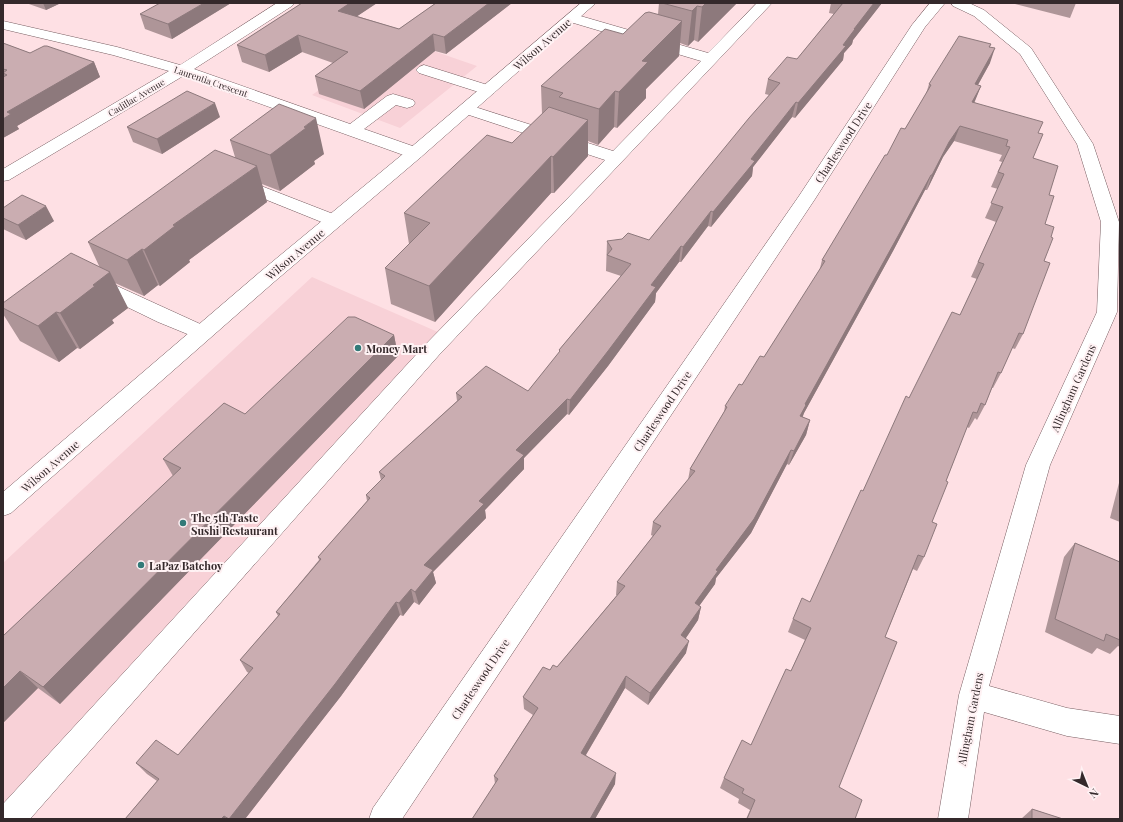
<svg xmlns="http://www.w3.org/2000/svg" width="1123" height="822" font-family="'Playfair Display',serif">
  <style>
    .built { fill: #f8d1d7 }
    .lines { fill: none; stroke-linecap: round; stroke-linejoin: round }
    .minor-casing { stroke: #785e62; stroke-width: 1 }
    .major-casing { stroke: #785e62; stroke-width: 1 }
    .minor { fill: #fff; fill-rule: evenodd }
    .major { fill: #fff; fill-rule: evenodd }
    .wall { fill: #ae9598 }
    .shaded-wall { fill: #8d797c }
    .building { fill: #caadb1; stroke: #8d797c }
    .poi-dot { fill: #327a78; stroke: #fff2f4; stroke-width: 1.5 }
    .labels { text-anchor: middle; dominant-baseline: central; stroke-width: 4; stroke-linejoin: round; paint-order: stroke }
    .far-street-label { font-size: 9px; fill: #34292b; stroke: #fff2f4 }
    .street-label { font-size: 11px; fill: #34292b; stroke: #fff2f4 }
    .poi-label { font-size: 11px; font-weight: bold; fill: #34292b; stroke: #fff2f4; text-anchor: start }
  </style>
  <rect width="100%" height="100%" fill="#fee0e4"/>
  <!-- built -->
  <path class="built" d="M393,37l84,29 -77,62 -88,-33z
    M312,277l135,59 -444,470v-243z"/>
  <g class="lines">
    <!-- minor casing -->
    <g class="minor-casing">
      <path id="minor" d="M277,3h17l-2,3 -98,63 156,55 37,-28 6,-2 20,6 2,3 -2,3 -6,2 -11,-3 -32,24 57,20 2,4 -2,4 -6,1 -6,-1 -226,-81 -174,104 -6,1v-12l166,-98 -56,-16 -110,-26v-8l114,26 63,18z
        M757,3h15l-333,352 -409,464h-27v-15l422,-459 180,-185 -145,-48 -2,-3 2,-3 6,-2 6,2 141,45 88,-90 -134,-40 -2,-3 2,-3 5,-1 5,1 131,38z
        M930,3h15l-20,24 -110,172 -413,620h-33l4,-11 426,-612 113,-171z
        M951,3h18l15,7 47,38 62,96 26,78 -2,90 -67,153 -61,221 78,22 53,8v28l-53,-8 -83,-24 -16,107h-30l21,-124 67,-230 71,-153 4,-90 -24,-78 -57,-90 -46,-38 -21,-10z
        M424,65l70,22 2,3 -2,3 -6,2 -69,-22 -3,-3 3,-3z
        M238,177l103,40 3,4 -3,4 -6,2 -6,-2 -97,-39 -3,-4 3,-4z
        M95,276l114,52 3,5 -3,5 -7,2 -44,-18 -70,-34 -3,-5 3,-5z"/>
    </g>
    <!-- major casing -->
    <g class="major-casing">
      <path id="major" d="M581,3h15l-175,154 -147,125 -263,231 -8,3v-24l257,-220 149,-123z"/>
    </g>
    <!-- minor -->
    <use href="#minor" class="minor"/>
    <!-- major -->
    <use href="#major" class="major"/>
  </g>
  <!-- wall -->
  <path class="wall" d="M26,3h35l-15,7z
    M231,3l-59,36 -27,-10 -5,-15z
    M302,3h75l-20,13 42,13 37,-26h76l-66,51 -11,-3 -71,58 -45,-15 -4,-18 18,-13 -31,-11 -33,20 -27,-10 -5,-17z
    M659,3h78l-39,39 -4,-2 -6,6 -8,-3 -1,13 -33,33v9l-29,30 -3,-1 -16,18 -10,-4v15l-34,37h-3l-116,129 -44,-18 -6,-36 24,-24 -5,-31 108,-70 30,-29 -1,-28 82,-52 35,-20z
    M831,3h51l-29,37 -1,4 -8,9 -1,7 -48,58 -3,-1 -39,50 -1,9 -41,51 -3,-1 -27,36h-2l-23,31 -1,9 -47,64 -39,49 -2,-1 -43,44v11l-39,41 1,8 -53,54 3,11 -17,22 -5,-3 -11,14 -3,-1 -59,81 -96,123h-120l32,-38 -10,-7 -11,-11 42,-8 71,-82 -2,-1 -7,-12 38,-44 -2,-4 43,-52 -1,-3 49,-56 -1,-6 15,-15 -2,-8 78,-71 -1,-8 72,-2 31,-38v-3l62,-74 -15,-5 1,-30 42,-1 120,-145 -4,-1 3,-15 29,-20 37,-45 -5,-1z
    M1016,3h60l-6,15 -55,-14z
    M3,43l27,10 64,9 6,15 -83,49 2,3 -16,9z
    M991,44l-1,3v16l-12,22 3,1 -7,16 64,31 -5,25 16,37 -4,29 6,13 -28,97 -8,15 -3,-1 -11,25 -8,15h-1l-7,17 -8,15 -2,-2 -6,10 -2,-1 -21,54 -14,41 -8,35 -7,14 -4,-2 -28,68 -46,150 16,32h-109l4,-9 -12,-7 1,-4 -19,-11 4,-10 27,-33 40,-74 14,-31 -17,-8 5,-13 17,-17 53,-111 46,-93 51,-83 17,-36 -6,-2 25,-55 -11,-4 13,-29 -7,-2 11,-25 -3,-1 3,-6 -48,-14 -11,16 -16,33h-2l-32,61 -89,162 -2,4 8,3 -4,15 -17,30 -2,-1 -36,69 -35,45 -1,6 -16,22 2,1 -3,13 -12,18v15l-38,52 -23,-17 -39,67 29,29 -20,35h-123l23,-35 -1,-8 39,-61 -9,-6 -1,-12 27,-27 7,-3 60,-72h-1l1,-13 36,-46 -2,-1 2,-13 35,-42 2,-11 34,-57 1,-6 39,-49 55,-85 3,-12 65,-105 18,-26 21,-35 3,-10z
    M220,117l-58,37 -29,-12 -6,-15z
    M230,140l94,14 -10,7 1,3 -35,27 -18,-7 5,18 -78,58 1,2 -30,24 -2,-1 -14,11 -29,-13 13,25 -16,12 2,3 -34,26 -3,-1 -18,14 -39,-21 -17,-27v-11l97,-35 -12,-26 147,-85z
    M3,208l51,13 -28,19 -23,-11z
    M394,335l4,21 -338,348 -22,-16 -35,35v-87l170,-160 -10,-17z
    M1120,479v43l-10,-4z
    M1075,543l45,19v85l-2,-1 -8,8 -13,-6 -5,6 -47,-22 19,-75z
    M1032,809l31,10h-42z"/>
  <!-- shaded-wall -->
  <path class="shaded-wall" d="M43,3h18l-15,7z
    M204,3h27l-59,36 -4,-15z
    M350,3h27l-36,24 -3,-16z
    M489,3h23l-66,51 -2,-17z
    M706,3h31l-39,39 4,-35z
    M874,3h8l-29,37 -1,4 -8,9 -1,7 -48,58 3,-15 45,-58 11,-16z
    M697,6l-3,34 -6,6 4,-35z
    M682,21l-3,35 -33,33v9l-29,30 2,-36 23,-31z
    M433,34l2,17 -71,58 -4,-18z
    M298,35l4,17 -33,20 -4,-17z
    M995,48l-5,15 -20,36 5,-15z
    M94,62l6,15 -83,49 2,3 -16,9v-19l4,-7z
    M981,86l-6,15 -8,16 5,-15z
    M615,91l-1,36 -16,18 1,-36z
    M796,102l-4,15 -39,50 -1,9 -41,51 2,-15 38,-53z
    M215,103l5,14 -58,37 -5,-15z
    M316,118l8,36 -10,7 1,3 -35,27 -10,-36 34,-28z
    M588,120v36l-34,37 -1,-36z
    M960,126l-6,15 -11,16 -16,33 5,-15 17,-33z
    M551,156v37l-116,129 -6,-36z
    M257,166l10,36 -78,58 1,2 -30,24 -16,-36 29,-25z
    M931,175l-6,15 -32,61 -89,162 -2,6 -2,-3 5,-12z
    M46,206l8,15 -28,19 -8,-15z
    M711,211l-3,15 -27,36 2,-15z
    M681,246l-2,16 -23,31 -1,9 -47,64 -39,49 1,-15 81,-115z
    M142,249l16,36 -14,11 -17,-36z
    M110,272l18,36 -16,12 2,3 -34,26 -20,-36 33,-28z
    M56,312l21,36 -18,14 -21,-36z
    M394,335l4,21 -338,348 -17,-17z
    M567,399v15l-43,44v11l-39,41 1,8 -53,54 3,11 -17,22 -4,-13 9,-27 55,-64 37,-51z
    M810,420l-4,15 -17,30 5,-14z
    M791,450l-4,14 -36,69 -35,45 -1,6 -23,32 3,-13z
    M411,589l3,13 -11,14 -4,-13z
    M396,602l4,13 -59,81 -96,123h-16z
    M701,607l-3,13 -19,28 2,-13z
    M689,641l-3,12 -38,52 2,-12z
    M20,671l18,17 -35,35v-35z
    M626,676l-1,12 -44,75v-10z
    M616,773l-1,11 -20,35h-5z
    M224,816l3,3h-6z"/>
  <!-- building -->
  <path class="building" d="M160,3h44l-36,21 -28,-10z
    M302,3h48l-12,8 61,18 37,-26h53l-45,34 -11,-3 -73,57 -45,-15 33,-24 -50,-17 -33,20 -28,-10z
    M662,3h44l-4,4 -5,-1 -5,5z
    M843,3h31l-20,26h1l-12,16 3,1 -48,57 -2,-1 -45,57 4,2 -42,51 -2,-1 -28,36 -2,-1 -30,39 5,2 -48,64 -38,49 -3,-1 -51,51 8,5 -45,46 5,3 -60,61 9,5 -18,22 -4,-3 -12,14 -3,-1 -61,82 -106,135 -5,-3 -3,3h-96l34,-40 -23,-16 20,-23 22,15 75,-87 -13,-8 40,-46 -4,-2 45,-53 -3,-2 52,-59 -4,-3 19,-19 -6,-4 83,-75 -6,-4 30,-27 42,25 32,-40 -1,-1 72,-86 -24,-9 5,-6 -5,-8 15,-2 6,-6 21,7 100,-122 31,-35 -12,-4 19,-22 10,2z
    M649,12l33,9 -40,40 6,1 -29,30 -4,-1 -16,18 -40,-12 4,-4 -22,-7 64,-57 18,5 22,-21z
    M959,36l32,8 -2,3 6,1 -20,36 6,2 -9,16 71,20 -5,11 5,1 -10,24 25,8 -9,29 5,1 -9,28 9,3 -3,10 2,1 -9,23 6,2 -27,71 -4,-1 -18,40 -3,-1 -13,33 -4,-2 -4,10 -4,-1 -27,69 2,1 -16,40 5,2 -13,33 -6,-2 -33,82 12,5 -58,145 23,13 -7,19h-108l8,-19 -13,-7 2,-4 -20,-11 18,-38 9,5 35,-76 5,2 20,-43 -18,-9 9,-21 8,4 51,-112 2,1 43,-95 3,2 43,-86 8,3 24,-51 -6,-2 25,-55 -12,-4 13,-29 -6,-2 12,-25 -4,-1 2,-6 -48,-14 -11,16 -17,33h-1l-33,61 -93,168 1,1 -6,11 10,4 -16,31 -3,-1 -37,69 -38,51 2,1 -23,32 6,4 -20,28 8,6 -39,52 -24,-17 -45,77 35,20 -26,46h-118l26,-40 -4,-3 44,-68 -15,-11 20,-30 7,3 3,-5 4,2 68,-81 -8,-4 44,-56 -8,-4 42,-51 -5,-2 37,-62 -2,-1 14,-22 3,1 18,-29 4,1 61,-96 -3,-1 63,-105h2l14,-27 4,1 26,-44 -2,-1z
    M3,43l27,10 14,-7h3l47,16 -87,50 4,2 -8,5v-42l4,-2 -4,-2 4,-3 -4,-1z
    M187,91l28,12 -58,36 -30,-12z
    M279,104l37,14 -12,9 2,1 -36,27 -40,-15z
    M549,107l39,13 -35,37 -2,-1 -122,130 -44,-18 45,-45 -26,-10 83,-78 25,8z
    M215,150l42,16 -84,59 2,1 -31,24 -2,-1 -15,11 -39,-18z
    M22,195l24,11 -28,19 -15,-7v-10z
    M71,253l39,19 -17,13 2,1 -35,27 -4,-1 -18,14 -35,-18v-5z
    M348,317h7l39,18 -351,352 -23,-16 -17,17v-52l178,-168 -18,-9 61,-56 21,11z
    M1075,543l45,19v78l-14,-6 -2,7 -49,-22z
    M1032,809l31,10h-31z"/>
  <!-- markers -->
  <g class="poi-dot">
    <circle cx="358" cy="348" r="4"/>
    <circle cx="183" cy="523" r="4"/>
    <circle cx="141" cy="565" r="4"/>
  </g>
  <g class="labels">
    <!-- far-street labels -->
    <g class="far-street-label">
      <text transform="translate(211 81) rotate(19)">Laurentia Crescent</text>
      <text transform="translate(136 97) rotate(-31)">Cadillac Avenue</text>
    </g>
    <!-- street labels -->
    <g class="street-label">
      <text transform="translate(542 44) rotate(-41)">Wilson Avenue</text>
      <text transform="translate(843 142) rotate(-57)">Charleswood Drive</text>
      <text transform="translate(295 254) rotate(-40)">Wilson Avenue</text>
      <text transform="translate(1073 388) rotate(-66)">Allingham Gardens</text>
      <text transform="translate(662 411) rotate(-56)">Charleswood Drive</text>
      <text transform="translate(50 466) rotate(-41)">Wilson Avenue</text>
      <text transform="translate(480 679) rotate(-56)">Charleswood Drive</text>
      <text transform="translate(970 719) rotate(-79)">Allingham Gardens</text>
    </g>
    <!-- poi labels -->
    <g class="poi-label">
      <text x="366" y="348">Money Mart</text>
      <text x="191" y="517">The 5th Taste<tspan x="191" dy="13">Sushi Restaurant</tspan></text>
      <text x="149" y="565">LaPaz Batchoy</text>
    </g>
  </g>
  <!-- border -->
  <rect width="1123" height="822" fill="none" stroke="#34292b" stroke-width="8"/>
  <!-- north arrow -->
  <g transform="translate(1087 786) rotate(137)" stroke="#fff2f4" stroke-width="3" paint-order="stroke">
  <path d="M0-3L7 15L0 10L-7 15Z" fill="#34292b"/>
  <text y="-6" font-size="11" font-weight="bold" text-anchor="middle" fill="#34292b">N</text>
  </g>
</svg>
